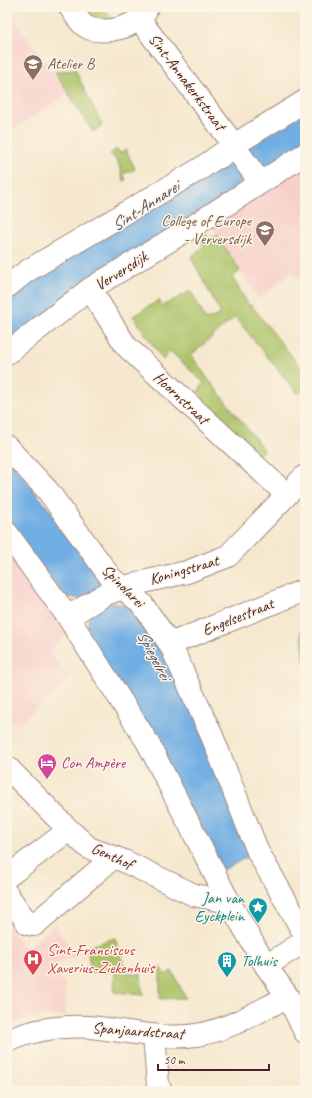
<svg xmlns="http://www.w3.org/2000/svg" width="312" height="1098" font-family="Caveat,sans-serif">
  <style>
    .built { fill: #f7d0ca }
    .green { fill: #abc368; stroke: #7a714a }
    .water { fill: #71aee3; stroke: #5e6687 }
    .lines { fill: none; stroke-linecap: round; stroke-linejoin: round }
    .minor-casing { stroke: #a0847c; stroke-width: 24 }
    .minor { stroke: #fff; stroke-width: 22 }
    .labels { text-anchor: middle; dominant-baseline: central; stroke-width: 3; stroke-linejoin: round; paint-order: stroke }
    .education-label { font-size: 16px; fill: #785e54; stroke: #fcf5e5; text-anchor: start }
    .street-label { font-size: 16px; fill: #4a1f2b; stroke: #fcf5e5 }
    .hotel-label { font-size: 16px; fill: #b23c85; stroke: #fcf5e5; text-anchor: start }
    .culture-label { font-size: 16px; fill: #0d838f; stroke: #fcf5e5; text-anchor: end }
    .health-label { font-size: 16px; fill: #be3a42; stroke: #fcf5e5; text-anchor: start }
    .water-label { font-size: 17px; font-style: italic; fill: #58516b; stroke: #fcf5e5 }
  </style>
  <rect width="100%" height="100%" fill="#fcf5e5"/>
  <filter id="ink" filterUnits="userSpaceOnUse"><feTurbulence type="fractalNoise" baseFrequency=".025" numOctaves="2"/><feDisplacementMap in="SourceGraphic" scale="8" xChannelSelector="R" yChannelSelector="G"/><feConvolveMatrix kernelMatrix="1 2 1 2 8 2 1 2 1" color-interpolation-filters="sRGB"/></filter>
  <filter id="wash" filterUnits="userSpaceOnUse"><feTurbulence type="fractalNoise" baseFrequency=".012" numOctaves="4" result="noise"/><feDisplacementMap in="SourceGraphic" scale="16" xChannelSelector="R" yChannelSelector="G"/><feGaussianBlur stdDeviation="0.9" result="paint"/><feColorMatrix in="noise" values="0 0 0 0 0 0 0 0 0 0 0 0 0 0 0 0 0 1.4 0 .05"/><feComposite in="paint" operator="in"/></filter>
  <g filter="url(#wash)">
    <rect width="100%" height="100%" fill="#f5e8ce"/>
    <!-- built -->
    <path class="built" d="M7,10l61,84 -61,39z
      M305,160v126l-12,-15 -34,28 -50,-77z
      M7,547l61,87 -19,18 22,25 -55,49 -9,-11z
      M7,923l19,27 28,-26 23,33 -11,1 -13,9 12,18 1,31h-19l-28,5 -12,5z"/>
    <!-- green -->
    <path class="green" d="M76,7h25l3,5 3,-1 6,10 -12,3z
      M75,70l27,55 -9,7 -38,-60z
      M117,149l3,4 6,-3 9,19 -12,5 3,6 -2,1 -6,-19 -8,-8z
      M201,227l8,12 8,-4 23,36 -8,6 17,29 2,-1 54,68v16l-7,5 -63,-77 -44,38 17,24 56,71 -6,6 -63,-49 9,-9 -6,-7 6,-8 -34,-32 -7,9 -30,-44 26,-16 3,6 29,-15 15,29 15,-6 -30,-57 13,-10 -9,-15z
      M305,629v34l-4,-32z
      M115,938l11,35 15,1 2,21 -29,-3 1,-21 -24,1 -4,-25z
      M160,967l5,8 7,-4 14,27 -26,1z"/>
    <!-- water -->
    <path class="water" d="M305,104v39l-29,20 -18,6 -10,7 -12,15 -229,153v-46l13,-12z
      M7,457l93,116 -1,14 10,16 28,3 39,65 76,183 -29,16 -136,-235 2,-20 -9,-16 -16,-3 -57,-74z"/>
  </g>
  <g filter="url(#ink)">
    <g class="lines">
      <!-- minor casing -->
      <g class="minor-casing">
        <path id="minor" d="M70,7c4,6 9,15 15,19 16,11 56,1 62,-18
          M140,20l94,125
          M218,158l18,-9 24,33
          M7,287l20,-16 173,-102 34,-24 71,-44
          M90,289l36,57 160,148
          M7,353l83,-64 105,-64 110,-71
          M7,447l41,44 63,87 31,26 28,40 42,92 46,116 47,83
          M7,533l61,84 80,126 81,159 37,64 22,31 17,35
          M68,617l36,-22 18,-7 17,-5 48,-11 41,-16 77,-80
          M170,644l135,-54
          M7,767l62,63 20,18 35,13 70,34 35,7
          M7,877l62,-47
          M7,894l21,30 6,1 80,-68
          M266,966l39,-25
          M154,1035l4,50 3,6
          M7,1041c28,-12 61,-17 92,-13 33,4 69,13 103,6 30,-6 58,-24 86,-37"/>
      </g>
      <!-- minor -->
      <use href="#minor" class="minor"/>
    </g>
  </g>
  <!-- icons -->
  <defs>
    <g id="school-pin" transform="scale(1)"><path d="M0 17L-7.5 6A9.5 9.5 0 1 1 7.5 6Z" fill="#8d6e63" stroke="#fcf5e5"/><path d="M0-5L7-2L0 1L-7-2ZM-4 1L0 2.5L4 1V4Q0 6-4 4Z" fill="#fff"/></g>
    <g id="university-pin" transform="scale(1)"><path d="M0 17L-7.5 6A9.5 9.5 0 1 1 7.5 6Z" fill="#8d6e63" stroke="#fcf5e5"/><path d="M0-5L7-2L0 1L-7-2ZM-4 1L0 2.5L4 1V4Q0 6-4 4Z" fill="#fff"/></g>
    <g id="hotel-pin" transform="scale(1)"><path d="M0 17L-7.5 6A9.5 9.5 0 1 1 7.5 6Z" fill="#d1479c" stroke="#fcf5e5"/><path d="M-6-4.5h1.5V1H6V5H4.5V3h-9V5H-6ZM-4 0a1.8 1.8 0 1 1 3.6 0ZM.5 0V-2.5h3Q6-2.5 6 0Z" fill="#fff"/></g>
    <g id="sight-pin" transform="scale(1)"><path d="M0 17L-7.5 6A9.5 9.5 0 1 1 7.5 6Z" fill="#0f9aa8" stroke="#fcf5e5"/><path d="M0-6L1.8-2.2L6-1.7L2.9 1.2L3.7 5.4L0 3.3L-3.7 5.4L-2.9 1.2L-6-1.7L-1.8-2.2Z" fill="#fff"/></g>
    <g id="hospital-pin" transform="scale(1)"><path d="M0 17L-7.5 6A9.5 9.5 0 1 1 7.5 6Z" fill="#e0444e" stroke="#fcf5e5"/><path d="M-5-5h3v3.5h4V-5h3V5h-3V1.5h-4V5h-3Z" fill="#fff"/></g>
    <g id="building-pin" transform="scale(1)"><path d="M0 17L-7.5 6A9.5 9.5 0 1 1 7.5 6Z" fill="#0f9aa8" stroke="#fcf5e5"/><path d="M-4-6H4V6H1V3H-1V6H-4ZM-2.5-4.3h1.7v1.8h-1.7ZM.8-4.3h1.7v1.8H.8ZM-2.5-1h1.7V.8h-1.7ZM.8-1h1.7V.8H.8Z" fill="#fff"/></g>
  </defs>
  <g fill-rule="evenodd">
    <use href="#school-pin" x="33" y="64"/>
    <use href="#university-pin" x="265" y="230"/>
    <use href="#hotel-pin" x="47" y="763"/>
    <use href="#sight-pin" x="258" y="907"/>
    <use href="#hospital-pin" x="33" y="959"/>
    <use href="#building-pin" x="227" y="961"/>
  </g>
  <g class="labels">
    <!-- education labels -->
    <g class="education-label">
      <text x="47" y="64">Atelier B</text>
      <text x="251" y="221" text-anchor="end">College of Europe<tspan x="251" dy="18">- Verversdijk</tspan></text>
    </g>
    <!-- street labels -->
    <g class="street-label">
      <text transform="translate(187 82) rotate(53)">Sint-Annakerkstraat</text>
      <text transform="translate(121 271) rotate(-32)">Verversdijk</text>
      <text transform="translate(181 398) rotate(43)">Hoornstraat</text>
      <text transform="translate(184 570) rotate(-16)">Koningstraat</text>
      <text transform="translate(123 586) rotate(45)">Spinolarei</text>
      <text transform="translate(238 617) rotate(-22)">Engelsestraat</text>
      <text transform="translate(112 856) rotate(24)">Genthof</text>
      <text transform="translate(138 1031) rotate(4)">Spanjaardstraat</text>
    </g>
    <!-- hotel labels -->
    <g class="hotel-label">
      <text x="61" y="763">Con Ampère</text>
    </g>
    <!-- culture labels -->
    <g class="culture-label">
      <text x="244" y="898">Jan van<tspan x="244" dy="18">Eyckplein</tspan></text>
      <text x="241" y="961" text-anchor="start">Tolhuis</text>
    </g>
    <!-- health labels -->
    <g class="health-label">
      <text x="47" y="950">Sint-Franciscus<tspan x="47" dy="18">Xaverius-Ziekenhuis</tspan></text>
    </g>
    <!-- water labels -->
    <g class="water-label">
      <text transform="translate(145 206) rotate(-33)">Sint-Annarei</text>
      <text transform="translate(154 655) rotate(62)">Spiegelrei</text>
    </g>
  </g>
  <!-- margin -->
  <rect width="312" height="1098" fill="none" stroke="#fcf5e5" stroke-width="24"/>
  <!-- scale -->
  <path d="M158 1064v6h111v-6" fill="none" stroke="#4a1f2b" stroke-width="2"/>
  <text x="164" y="1064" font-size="12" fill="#4a1f2b" stroke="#fcf5e5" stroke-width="3" paint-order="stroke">50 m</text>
</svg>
